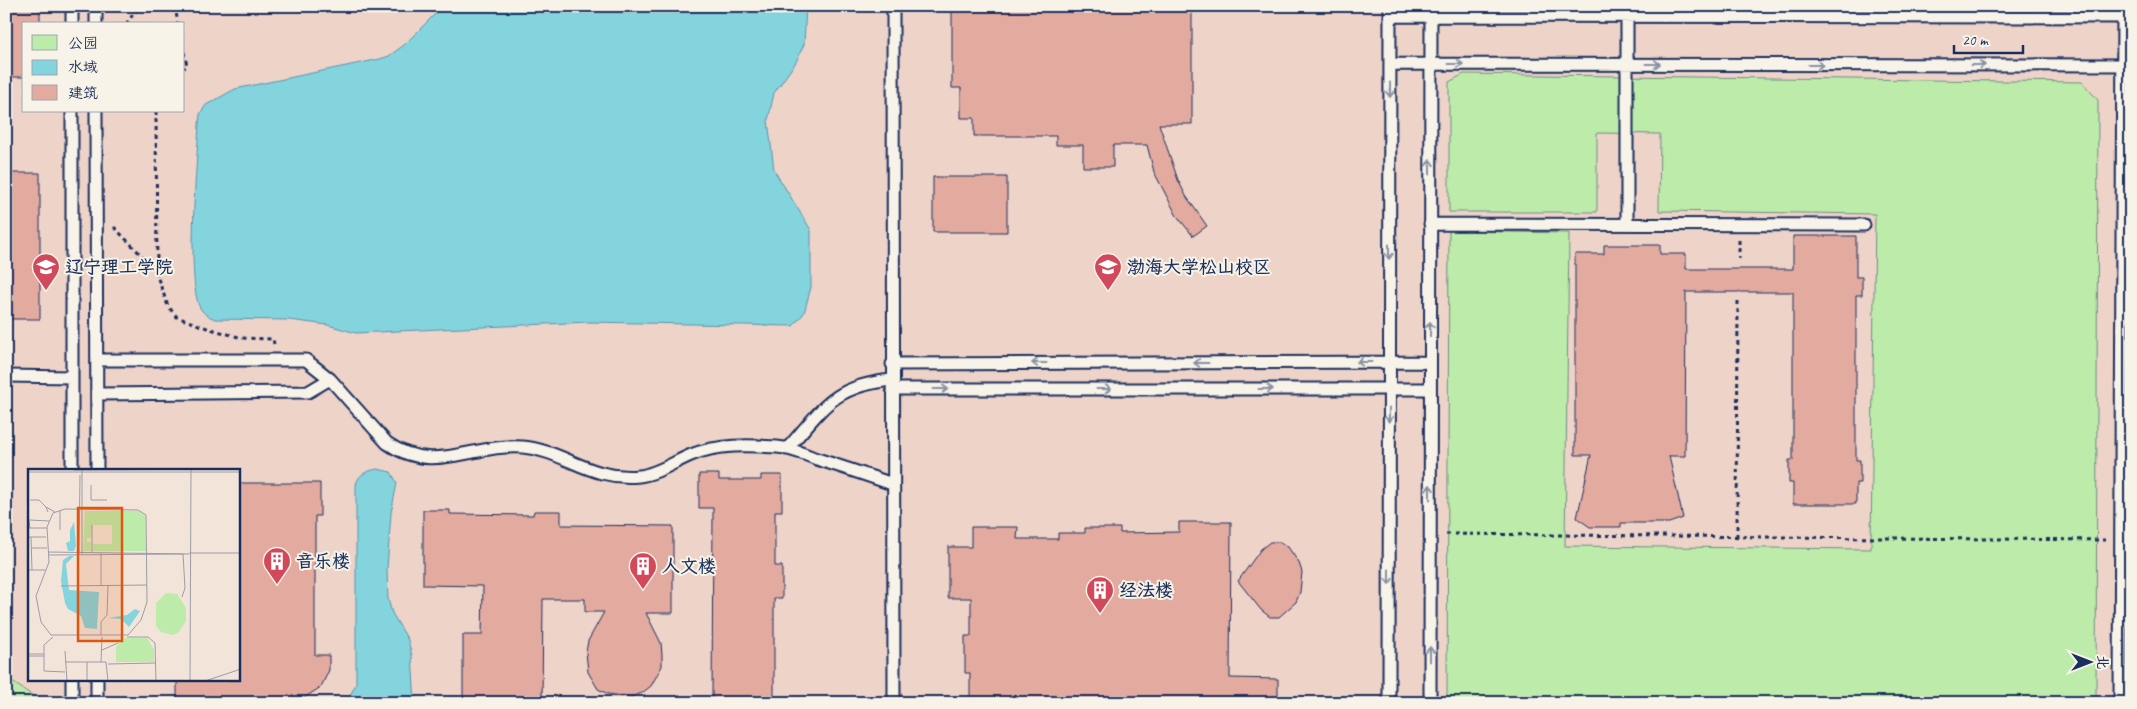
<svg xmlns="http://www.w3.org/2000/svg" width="2137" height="709" font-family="Caveat,'LXGW WenKai TC',sans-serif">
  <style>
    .built { fill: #eed3c8; fill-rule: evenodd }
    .green { fill: #bdeba9; stroke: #6c8d84 }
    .water { fill: #84d4de; stroke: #5a92ab }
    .building { fill: #e3aa9f; stroke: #1b2f5e }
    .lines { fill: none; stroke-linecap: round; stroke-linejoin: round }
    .lane-casing { stroke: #1b2f5e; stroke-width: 15 }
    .path { stroke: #1b2f5e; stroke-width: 3; stroke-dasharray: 4 4; stroke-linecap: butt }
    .lane { stroke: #f7f3e8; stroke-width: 11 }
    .oneway { stroke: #8991a3 }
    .labels { text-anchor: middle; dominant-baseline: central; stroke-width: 4; stroke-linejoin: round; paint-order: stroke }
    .poi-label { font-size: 18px; font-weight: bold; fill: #1b2f5e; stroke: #f7f3e8; text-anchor: start }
    .inset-road { fill: none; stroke: #9d9ca8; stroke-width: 1 }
    .view { fill: #de5710; fill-opacity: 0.15; stroke: #de5710; stroke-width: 2.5 }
    .inset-edge { fill: none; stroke: #1b2f5e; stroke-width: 2.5 }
  </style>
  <rect width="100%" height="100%" fill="#f3e4d9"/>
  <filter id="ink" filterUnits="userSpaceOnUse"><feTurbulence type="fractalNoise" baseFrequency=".02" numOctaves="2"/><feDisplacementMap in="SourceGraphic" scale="10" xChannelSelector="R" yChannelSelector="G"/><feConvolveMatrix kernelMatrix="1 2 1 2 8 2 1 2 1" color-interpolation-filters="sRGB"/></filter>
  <g filter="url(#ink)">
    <!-- built -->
    <path class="built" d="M6,6h2125v697h-2125zM24,24h160v87h-160zM29,470h210v210h-210z"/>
    <!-- green -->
    <path class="green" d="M1464,74l618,8 16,18 -2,603h-649l2,-472 120,2 -4,313 306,3 4,-335 -216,-3 1,-77 -63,-1v79h-148v-130z
      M6,678l38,25h-38z"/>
    <!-- water -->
    <path class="water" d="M443,6h363l-2,38 -8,18 -22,31 -6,27 6,50 37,60v57l-7,26 -11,13 -204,-4 -233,11 -28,-8 -39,-5 -74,-1c-7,-3 -11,-5 -15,-11 -14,-28 -3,-147 -1,-184l1,-10 6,-9 29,-16 145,-30 9,-3 15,-11z
      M377,469l14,3 6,11 -6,30 -4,56 1,30 4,14 16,27 4,16 3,47h-69l10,-19v-199c2,-11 11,-14 21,-16z"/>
    <!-- building -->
    <path class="building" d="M6,6h34v18h-16v53h-18z
      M952,6h240v118h-33l19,56 8,16 21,30 -14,10 -16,-20 -23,-44 -7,-27h-34v22h-30v-22h-27v-9h-82v-18h-13v-30h-9z
      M6,173h34v146h-34z
      M933,177h74v55h-74z
      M1793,236h63v41h6v18h-6v165h4v23h-4v21h-63v-21h-4v-23h4v-168h-107l-1,164h-16l14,62 -14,5h-48v4h-31l-13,-9 14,-63h-16v-201h29v-9h56v9h26v15h107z
      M699,474h20v6h42v-5h21v36h-7v55h7v32h-8v105h-62l1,-195h-14z
      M239,483h81v33h-5v139h14v15l-8,17 -25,16h-119v-23h62z
      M423,510h27v4l83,1 1,-4h27v14l112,1v87h-27l15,30 1,12v11l-11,20 -9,7 -11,4 -23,-3 -10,-5 -10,-17 -2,-20 2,-11 16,-29h-19v-13h-42l-1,104h-79v-68h19l1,-49 -60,-1z
      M1179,522h52l-1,156 48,1v24h-308v-30h-5v-37h6v-38h-23v-51h23v-20h47l-1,12h41v-6h27v-5h35v5l59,-1z
      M1270,542h10l8,5 11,16 3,9 -2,20 -4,10 -17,15h-9l-9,-7 -23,-29 23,-32z"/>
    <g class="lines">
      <!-- lane casing -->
      <g class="lane-casing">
        <path id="lane" d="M72,6v18
          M893,6l1,697
          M1390,16l741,1
          M1627,16v208
          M96,24v-18
          M1390,64l741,1
          M72,111v359
          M96,111l1,359
          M1430,224l434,1
          M97,360h209l24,19 57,64c47,33 86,0 136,4 42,4 68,34 116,29 18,-2 35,-14 52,-21 27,-11 58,-10 86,-8 14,1 27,7 40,12 25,8 50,16 75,25
          M892,364l538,-2
          M6,376l66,1
          M892,389h538
          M97,394l211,-2 22,-13
          M787,449c37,-42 46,-63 105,-69
          M72,680v23
          M97,680v23
          M1389,703l1,-697
          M1430,703l1,-697
          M2120,703l3,-697"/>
      </g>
      <!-- path -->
      <path class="path" d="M175,6l3,18
        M126,24l13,-18
        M184,52l3,14 -3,2
        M156,111l1,165 11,30 9,11 30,11 35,10 31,1 1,5
        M114,227l43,44
        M1739,240v19
        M1446,534l659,6
        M1737,537l1,-239"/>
      <!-- lane -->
      <use href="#lane" class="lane"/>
    </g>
    <!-- one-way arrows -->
    <defs><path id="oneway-shaft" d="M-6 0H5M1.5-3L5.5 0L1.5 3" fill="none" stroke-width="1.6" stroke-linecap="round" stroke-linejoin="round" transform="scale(1.25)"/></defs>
    <g class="oneway">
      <use href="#oneway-shaft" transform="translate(1456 64)"/>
      <use href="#oneway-shaft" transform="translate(1653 64)"/>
      <use href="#oneway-shaft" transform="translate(1816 65)"/>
      <use href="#oneway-shaft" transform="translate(1978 65)"/>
      <use href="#oneway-shaft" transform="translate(1390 90) rotate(90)"/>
      <use href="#oneway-shaft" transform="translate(1430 167) rotate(-90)"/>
      <use href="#oneway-shaft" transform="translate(1389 252) rotate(90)"/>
      <use href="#oneway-shaft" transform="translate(1430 329) rotate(-90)"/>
      <use href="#oneway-shaft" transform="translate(1364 362) rotate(180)"/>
      <use href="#oneway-shaft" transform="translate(1039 363) rotate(180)"/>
      <use href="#oneway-shaft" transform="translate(1201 363) rotate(180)"/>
      <use href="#oneway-shaft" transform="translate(941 389)"/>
      <use href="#oneway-shaft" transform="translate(1104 389)"/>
      <use href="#oneway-shaft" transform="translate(1266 389)"/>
      <use href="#oneway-shaft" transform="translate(1389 415) rotate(90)"/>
      <use href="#oneway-shaft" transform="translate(1430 492) rotate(-90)"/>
      <use href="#oneway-shaft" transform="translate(1389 577) rotate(90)"/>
      <use href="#oneway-shaft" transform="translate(1430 654) rotate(-90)"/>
    </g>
  </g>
  <!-- icons -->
  <defs>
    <g id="university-pin" transform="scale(1.4375)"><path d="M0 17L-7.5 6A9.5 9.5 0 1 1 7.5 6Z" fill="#d1495b" stroke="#f7f3e8"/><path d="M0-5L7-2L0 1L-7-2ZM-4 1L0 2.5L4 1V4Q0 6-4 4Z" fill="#fff"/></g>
    <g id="building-pin" transform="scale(1.4375)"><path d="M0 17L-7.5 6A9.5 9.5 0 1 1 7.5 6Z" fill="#d1495b" stroke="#f7f3e8"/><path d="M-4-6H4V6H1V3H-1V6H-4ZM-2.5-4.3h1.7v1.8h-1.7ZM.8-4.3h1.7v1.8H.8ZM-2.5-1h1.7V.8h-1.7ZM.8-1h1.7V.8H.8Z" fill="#fff"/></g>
  </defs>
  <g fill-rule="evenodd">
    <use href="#university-pin" x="46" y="267"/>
    <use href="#university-pin" x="1108" y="267"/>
    <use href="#building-pin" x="277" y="561"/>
    <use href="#building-pin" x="643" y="566"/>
    <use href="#building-pin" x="1100" y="590"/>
  </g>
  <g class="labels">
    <!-- poi labels -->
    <g class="poi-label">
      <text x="65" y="267">辽宁理工学院</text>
      <text x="1127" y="267">渤海大学松山校区</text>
      <text x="296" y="561">音乐楼</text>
      <text x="662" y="566">人文楼</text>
      <text x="1119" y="590">经法楼</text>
    </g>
  </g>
  <!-- overview -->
  <g transform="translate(28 469)">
    <rect width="212" height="212" fill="#f3e4d9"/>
    <path d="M57,42h54l6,5 1,35h-53v-7h19v-19h-20l-1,13h-4v3l4,1v9h-8zM138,124l11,1 9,14v13l-8,12 -6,2 -11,-3 -5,-6v-23zM94,169h25l7,12v12h-38v-14z" fill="#bdeba9"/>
    <path d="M46,53l2,24 -2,5h-6l-2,-8 4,-2v-11zM41,87h5l-8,8 3,26 30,2 -2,37 -12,-1 -4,-12 -13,-7 -3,-6 -4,-22 2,-21zM107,140l5,2 -11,16 -8,-8 -13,-1 19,-3z" fill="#84d4de"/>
    <path class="inset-road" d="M46,1l162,-1M54,1v84M0,3h213M63,16v15h16M2,31h9l7,7M37,40l73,1 8,5 1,87 -6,18 -13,15h-77l-10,-13 -5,-26 13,-34 -2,-35 6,-14zM20,43l-2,-5 9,5M0,44l2,15M2,51l19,1M0,59h19M32,61v-20M0,68h18M3,68l1,33M3,79h16M20,83l141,2M64,83v-27M73,84v33M161,84h52M51,85l1,-79M21,86l134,-1M0,101h17M33,117l86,-1M154,128l3,-9 -2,-34M73,166v-13l6,-7 1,-29M25,168l-9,8v26l21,1M99,168h21l7,6 1,38M74,181l16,-7M37,182l2,30M0,185h16M0,187h16M37,193h41l2,19M59,193v19M73,193l1,-25M80,195l48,-1M162,212l1,-212M177,212l36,-12"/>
    <path class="view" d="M50,39h44v133h-44z"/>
    <rect width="212" height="212" class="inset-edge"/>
  </g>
  <!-- margin -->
  <rect width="2137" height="709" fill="none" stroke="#f7f3e8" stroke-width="25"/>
  <rect x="12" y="12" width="2112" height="684" fill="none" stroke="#1b2f5e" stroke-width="2" filter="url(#ink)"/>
  <!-- legend -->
  <rect x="22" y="22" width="162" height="90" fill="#f7f3e8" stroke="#9fa5b1"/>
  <rect x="32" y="35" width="25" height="15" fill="#bdeba9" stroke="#9fa5b1"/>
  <text x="68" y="48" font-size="15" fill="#1b2f5e">公园</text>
  <rect x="32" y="60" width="25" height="15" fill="#84d4de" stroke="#9fa5b1"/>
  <text x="68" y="72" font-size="15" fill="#1b2f5e">水域</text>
  <rect x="32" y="85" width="25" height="15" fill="#e3aa9f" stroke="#9fa5b1"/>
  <text x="68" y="98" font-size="15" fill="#1b2f5e">建筑</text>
  <!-- north arrow -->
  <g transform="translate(2090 662) rotate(90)" stroke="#f7f3e8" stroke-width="4" paint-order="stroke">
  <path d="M0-4L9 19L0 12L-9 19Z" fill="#1b2f5e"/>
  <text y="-8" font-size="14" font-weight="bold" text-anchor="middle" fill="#1b2f5e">北</text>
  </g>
  <!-- scale -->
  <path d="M1954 45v8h69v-8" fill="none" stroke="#1b2f5e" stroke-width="2.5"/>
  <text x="1962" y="45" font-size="15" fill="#1b2f5e" stroke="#f7f3e8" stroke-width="4" paint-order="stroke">20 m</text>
</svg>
